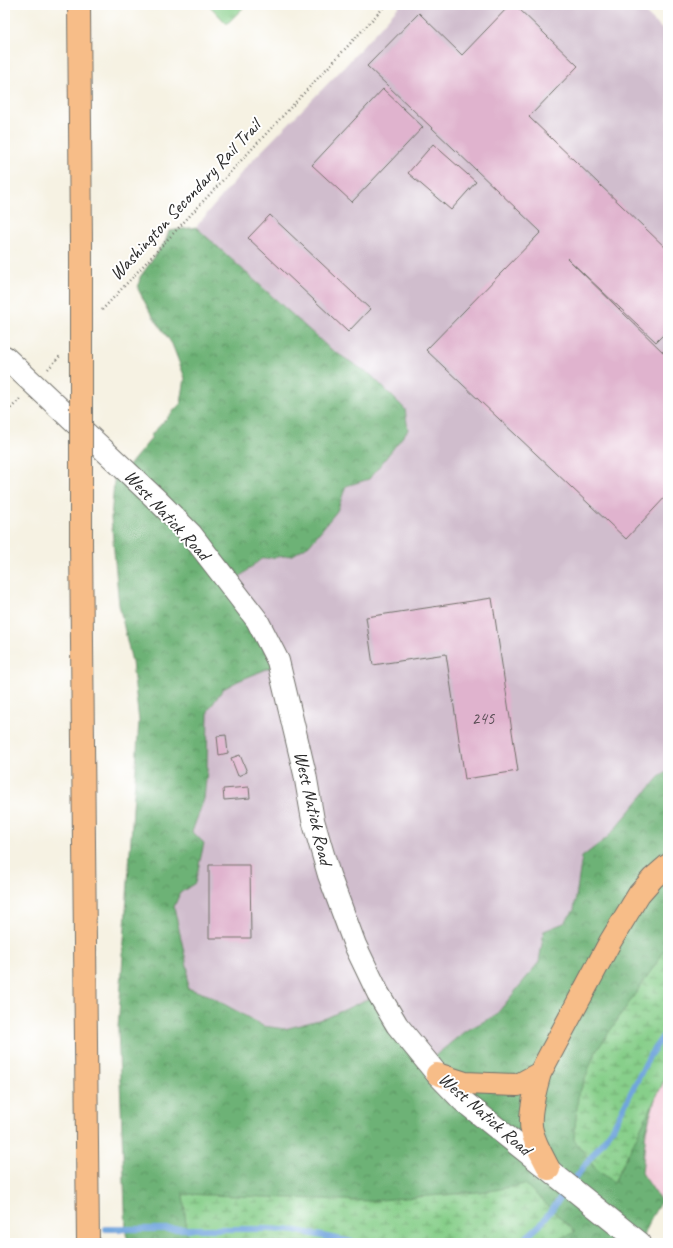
<svg xmlns="http://www.w3.org/2000/svg" width="673" height="1248" font-family="Caveat,sans-serif">
  <style>
    .built { fill: #f4cfdd }
    .industrial { fill: #d0bdcd }
    .grass { fill: url(#grass-tufts); stroke: #597d5a }
    .forest { fill: url(#forest-crowns); stroke: #4c6e50 }
    .wetland { fill: url(#wetland-marsh); stroke: #597d5a }
    .lines { fill: none; stroke-linecap: round; stroke-linejoin: round }
    .stream { stroke: #71a5dd; stroke-width: 6 }
    .building { fill: #e0b3ce }
    .minor-casing { stroke: #72716b; stroke-width: 24 }
    .major-casing { stroke: #72716b; stroke-width: 24 }
    .highway-casing { stroke: #72716b; stroke-width: 24 }
    .path { stroke: #72716b; stroke-width: 2.5; stroke-dasharray: 1 3; stroke-linecap: butt }
    .minor { stroke: #fff; stroke-width: 22 }
    .major { stroke: #f7bd88; stroke-width: 22 }
    .highway { stroke: #f7bd88; stroke-width: 22 }
    .highway-bridge-casing { stroke: #72716b; stroke-width: 24; stroke-linecap: butt }
    .highway-bridge { stroke: #f7bd88; stroke-width: 22 }
    .labels { text-anchor: middle; dominant-baseline: central; stroke-width: 4; stroke-linejoin: round; paint-order: stroke }
    .number-label { font-size: 17px; fill: #584d54 }
    .street-label { font-size: 19px; fill: #2b2b2b; stroke: #fff }
  </style>
  <defs>
    <pattern id="grass-tufts" width="24" height="20" patternUnits="userSpaceOnUse"><rect width="24" height="20" fill="#87cf8a"/><path d="M3 7l-1-3M5 7V3M7 7l1-3M15 17l-1-3M17 17v-4M19 17l1-3" fill="none" stroke="#6fa871"/></pattern>
    <pattern id="forest-crowns" width="20" height="18" patternUnits="userSpaceOnUse"><rect width="20" height="18" fill="#6db276"/><path d="M2 6a3 3 0 1 1 6 0M12 15a3 3 0 1 1 6 0" fill="none" stroke="#5a9161"/></pattern>
    <pattern id="wetland-marsh" width="20" height="14" patternUnits="userSpaceOnUse"><rect width="20" height="14" fill="#87cf8a"/><path d="M1 5h8M5 5V1M11 12h8M15 12V8" fill="none" stroke="#6fa871"/></pattern>
  </defs>
  <rect width="100%" height="100%" fill="#fff"/>
  <filter id="ink" filterUnits="userSpaceOnUse"><feTurbulence type="fractalNoise" baseFrequency=".025" numOctaves="2"/><feDisplacementMap in="SourceGraphic" scale="8" xChannelSelector="R" yChannelSelector="G"/><feConvolveMatrix kernelMatrix="1 2 1 2 8 2 1 2 1" color-interpolation-filters="sRGB"/></filter>
  <filter id="wash" filterUnits="userSpaceOnUse"><feTurbulence type="fractalNoise" baseFrequency=".012" numOctaves="4" result="noise"/><feDisplacementMap in="SourceGraphic" scale="16" xChannelSelector="R" yChannelSelector="G"/><feGaussianBlur stdDeviation="0.9" result="paint"/><feColorMatrix in="noise" values="0 0 0 0 0 0 0 0 0 0 0 0 0 0 0 0 0 1.4 0 .05"/><feComposite in="paint" operator="in"/></filter>
  <g filter="url(#wash)">
    <rect width="100%" height="100%" fill="#f6f2e3"/>
    <!-- built -->
    <path class="built" d="M668,1071v128l-7,2 -19,-28 4,-42 13,-46z"/>
    <!-- industrial -->
    <path class="industrial" d="M400,5h237l31,30v736l-9,6 -51,60 -26,20 -8,53 -10,13 -20,8 -5,31 -12,16 -31,37 -32,17 -34,29 -60,-63 -44,20 -41,11 -22,-3 -55,-31 -21,-7 1,-19 -14,-62 6,-14 15,-10 9,-40 -12,-11 12,-33 3,-29v-59l16,-22 15,-8 -8,-96 31,-26 32,-4 44,-44 9,-25 23,-7 39,-49 -3,-21 -34,-34 -42,-27 -133,-121 51,-61 100,-102z"/>
    <!-- grass -->
    <path class="grass" d="M209,5h37l-19,19z"/>
    <!-- forest -->
    <path class="forest" d="M196,227l133,121 42,27 34,34 3,21 -39,49 -23,7 -9,25 -28,34 -16,10 -32,4 -31,26 44,81 -36,15 -15,8 -15,22 -1,59 -3,29 -12,33 12,11 -9,40 -15,10 -6,14 14,63 -1,18 21,7 55,31 22,3 41,-11 44,-20 60,62 34,-28 32,-17 43,-53 5,-31 20,-8 10,-13 8,-53 26,-20 51,-60 9,-6v300l-9,14 -13,46 -4,42 19,28c-6,11 -19,30 -19,42h-513l-3,-9 -8,-206 21,-307 -7,-59 -13,-57 -8,-87 4,-48 11,-1 25,-30v-4l30,-32 4,-25 -13,-34 -22,-32 -12,-23 2,-12 25,-35 4,-11z"/>
    <!-- wetland -->
    <path class="wetland" d="M668,944v129l-54,109 -19,-14 -21,-29 4,-42 17,-44 64,-94z
      M525,1184l50,48 -24,11h-363l-5,-49 186,7 121,-10z"/>
    <g class="lines">
      <!-- stream -->
      <path class="stream" d="M106,1229h162l30,2 59,12
        M520,1243l20,-18 73,-97 37,-73 18,-26"/>
    </g>
    <g id="blocks">
      <!-- building -->
      <path class="building" d="M510,5h5l63,61 -49,51 139,133v80l-12,12 -89,-84 101,99v137l-42,45 -200,-189 115,-118 -174,-166 52,-53 43,42z
        M383,89l40,38 -71,75 -40,-37z
        M433,144l43,38 -25,28 -43,-37z
        M270,215l100,94 -22,23 -100,-94z
        M492,598l26,173 -53,8 -19,-125 -73,11 -7,-48z
        M226,735l2,18 -9,2 -2,-19z
        M240,755l7,17 -9,4 -7,-18z
        M249,787l1,11 -26,2 -1,-11z
        M209,865h41l1,73h-42z"/>
    </g>
  </g>
  <g filter="url(#ink)">
    <use href="#blocks" fill-opacity="0" stroke="#72716b" stroke-width="1"/>
    <g class="lines">
      <!-- minor casing -->
      <g class="minor-casing">
        <path id="minor" d="M5,357l151,142 35,35 66,86 21,41 27,113 8,46 16,55 26,70 23,48 19,32 40,49 26,27 177,142"/>
      </g>
      <!-- major casing -->
      <g class="major-casing">
        <path id="major" d="M437,1074l28,9 53,2 22,-12
          M549,1169c-6,-12 -14,-25 -17,-38 -4,-14 4,-44 8,-58l70,-131 29,-48 14,-16 15,-13"/>
      </g>
      <!-- highway casing -->
      <g class="highway-casing">
        <path id="highway" d="M79,5l2,240
          M81,542l7,701"/>
      </g>
      <!-- path -->
      <path class="path" d="M102,310l284,-305
        M48,369l12,-13
        M5,414l15,-15"/>
      <!-- minor -->
      <use href="#minor" class="minor"/>
      <!-- major -->
      <use href="#major" class="major"/>
      <!-- highway -->
      <use href="#highway" class="highway"/>
      <!-- highway-bridge casing -->
      <g class="highway-bridge-casing">
        <path id="highway-bridge" d="M81,245v297"/>
      </g>
      <!-- highway-bridge -->
      <use href="#highway-bridge" class="highway-bridge"/>
    </g>
  </g>
  <g class="labels">
    <!-- number labels -->
    <g class="number-label">
      <text x="483" y="718">245</text>
    </g>
    <!-- street labels -->
    <g class="street-label">
      <text transform="translate(185 200) rotate(-47)">Washington Secondary Rail Trail</text>
      <text transform="translate(167 515) rotate(47)">West Natick Road</text>
      <text transform="translate(313 808) rotate(77)">West Natick Road</text>
      <text transform="translate(485 1114) rotate(41)">West Natick Road</text>
    </g>
  </g>
  <!-- margin -->
  <rect width="673" height="1248" fill="none" stroke="#fff" stroke-width="20"/>
</svg>
